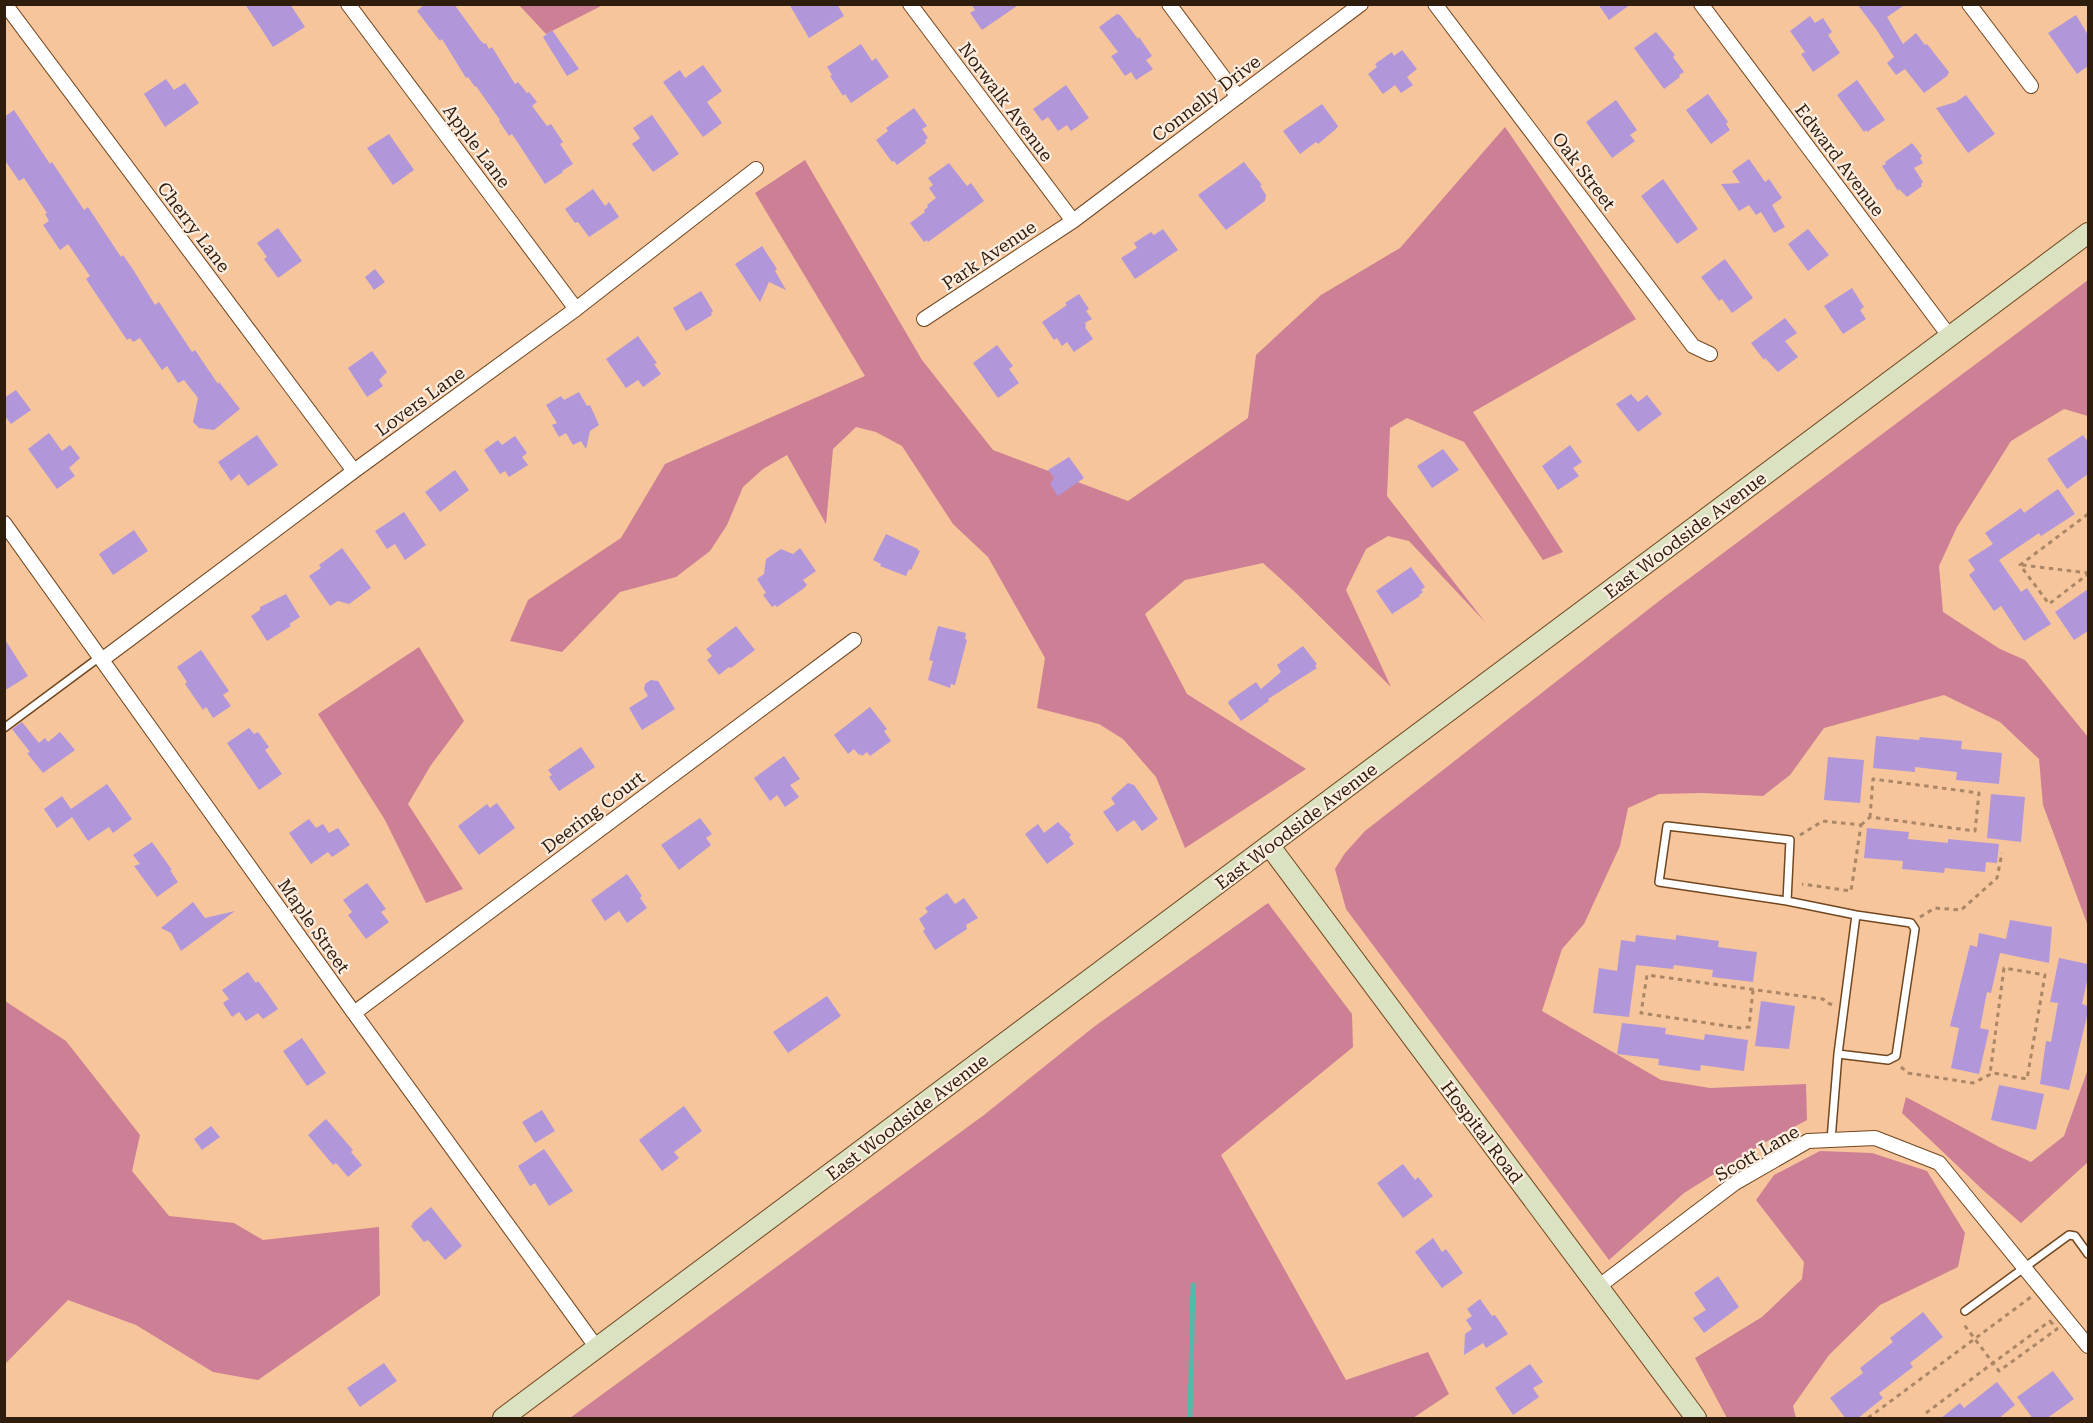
<svg xmlns="http://www.w3.org/2000/svg" width="2093" height="1423" font-family="'Roboto Serif',serif">
  <style>
    .forest { fill: #cc7f95 }
    .lines { fill: none; stroke-linecap: round; stroke-linejoin: round }
    .stream { stroke: #52baaa; stroke-width: 5 }
    .building { fill: #b197da }
    .lane-casing { stroke: #71471f; stroke-width: 10 }
    .street-casing { stroke: #71471f; stroke-width: 16 }
    .secondary-casing { stroke: #71471f; stroke-width: 22 }
    .path { stroke: #ac8766; stroke-width: 3; stroke-dasharray: 4.5 4.5; stroke-linecap: butt }
    .lane { stroke: #fff; stroke-width: 7 }
    .street { stroke: #fff; stroke-width: 14 }
    .secondary { stroke: #dae2c1; stroke-width: 20 }
    .labels { text-anchor: middle; dominant-baseline: central; stroke-width: 4.5; stroke-linejoin: round; paint-order: stroke }
    .street-label { font-size: 18px; fill: #2e1c0c; stroke: #fdeee1 }
  </style>
  <rect width="100%" height="100%" fill="#f6c59b"/>
  <!-- forest -->
  <path class="forest" d="M519,5h84l-57,29z
    M1505,127l131,192 -163,93 90,140 -20,8 -79,-118 -57,-24 -17,10 -3,68 98,126 -76,-81 -21,-5 -22,13 -20,41 45,97 -95,-94 -33,-30 -78,17 -40,34 42,80 119,75 -121,79 -29,-71 -33,-38 -24,-15 -62,-16 8,-50 -57,-101 -35,-33 -51,-78 -26,-14 -20,-5 -23,22 -7,75 -39,-69 -24,14 -20,18 -16,38 -17,26 -34,26 -56,15 -58,60 -52,-11 18,-41 93,-62 44,-74 200,-88 -110,-183 50,-33 117,200 71,90 135,51 120,-83 8,-63 65,-60 79,-47z
    M2088,280v136l-24,-7 -53,32 -54,86 -18,39 4,46 57,37 25,11 63,77v189l-45,-121 -4,-46 -39,-37 -56,-27 -120,33 -34,47 -27,21 -60,-3 -44,1 -31,14 -8,38 -36,78 -22,25 -20,62 119,69 49,8 96,-4 1,36 -45,24 -78,49 -75,67 -263,-351 -11,-40 10,-16 20,-22 298,-233z
    M419,647l45,74 -33,44 -23,39 55,85 -37,14 -41,-83 -67,-106z
    M1268,903l84,111 1,33 -132,108 125,225 82,-28 21,42 -36,24h-843l414,-303 111,-89z
    M5,1001l61,40 74,94 -8,36 37,45 65,7 29,17 116,-13 1,68 -122,85 -45,-8 -77,-47 -68,-25 -63,64z
    M2088,1069v93l-67,61 -37,-32 -82,-78 4,-16 93,50 32,15 33,-26z
    M1820,1151l52,2 55,18 38,62 -7,34 -78,38 -51,50 -36,51 3,12h-69l-32,-60 67,-41 40,-38 2,-17 -48,-62 18,-25z"/>
  <g class="lines">
    <!-- stream -->
    <path class="stream" d="M1190,1418l3,-133"/>
  </g>
  <!-- building -->
  <path class="building" d="M245,4h45l15,23 -32,20z
    M425,4h29l26,36 4,4 2,-1 3,6 3,-2 23,37 3,-2 9,11 2,-1 8,10 -5,4 15,20 4,-2 12,18 -3,2 13,20 -11,7 1,1 -18,12 -33,-50 -3,2 -10,-15 1,-1 -24,-34 -1,1 -7,-10 -2,1 -24,-39 -2,2 -23,-30z
    M789,4h48l7,12 -35,22z
    M971,4h49l-38,26 -12,-17 5,-3z
    M1598,4h33l-22,16z
    M1857,4h49l-19,13 16,27 13,-11 9,12 2,-1 22,28 -2,4 -23,17 -19,-24 -9,6 -9,-12 7,-6 -18,-28z
    M1117,14l3,1 18,24 1,-2 13,19 -6,4 7,9 -17,11 -5,-8 -6,4 -14,-20 7,-4 -19,-25z
    M2076,15l12,20v31l-11,8 -29,-41z
    M1810,16l5,7 8,-5 9,14 -4,3 12,18 -27,19 -12,-18 4,-2 -15,-21z
    M552,30l27,39 -12,7 -24,-39z
    M1656,32l19,23 -2,2 11,15 -5,3 1,2 -16,12 -30,-41z
    M861,44l11,17 4,-3 13,19 -38,26 -6,-9 -2,2 -13,-20 2,-1 -5,-8z
    M1402,50l15,19 -10,8 6,8 -12,8 -6,-8 -12,9 -15,-20 9,-7 -2,-3 17,-12 2,4z
    M703,65l19,26 -15,11 15,21 -19,14 -40,-55 17,-12 5,8z
    M166,79l8,11 11,-7 14,20 -34,24 -21,-33z
    M1857,80l28,40 -18,12 -1,-2 -2,2 -27,-37z
    M1066,85l23,33 -18,13 -4,-6 -9,6 -10,-14 -6,4 -9,-12z
    M1708,94l20,28 -2,2 4,6 -19,14 -25,-34z
    M1966,95l29,39 -27,19 -32,-45 20,-6z
    M1616,100l21,30 -7,5 5,6 -23,17 -26,-36z
    M1322,104l16,22 -2,3 -18,15 -2,-2 -16,12 -17,-23z
    M914,108l13,18 -5,3 6,9 -3,2 1,3 -29,22 -3,-4 -2,1 -16,-22 12,-9 -2,-3z
    M14,110l36,54 2,-2 32,48 4,-3 33,50 2,-2 11,16 21,34 4,-3 33,50 3,-2 23,34 1,-2 21,27 -26,21 -15,-2 -6,-6 5,-24 -14,-18 -6,3 -11,-17 -5,4 -22,-32 -7,4 -3,-4 -3,2 -41,-61 4,-3 -22,-32 -8,6 -17,-25 6,-4 -4,-7 2,-1 -23,-35 -5,3 -15,-22v-42z
    M652,115l27,39 -26,18 -21,-28 8,-6 -7,-10z
    M389,134l25,36 -21,15 -26,-37z
    M1912,143l10,13 -2,2 3,5 -9,5 9,14 -2,2 1,2 -15,11 -8,-8 -1,2 -16,-25 4,-2 -1,-2z
    M1749,159l16,23 4,-3 13,19 -10,7 13,22 -11,6 -13,-21 -5,3 -7,-10 -10,6 -18,-27 19,-1 -8,-12z
    M1244,162l18,23 -2,1 6,9 -1,6 -39,29 -28,-35z
    M949,163l18,23 4,-3 13,18 -56,41 -1,-2 -3,2 -14,-19 15,-11 -1,-2 4,-3 -1,-2 9,-7 -7,-10 4,-3 -5,-7z
    M1663,179l35,50 -21,15 -36,-48z
    M593,189l12,17 4,-4 10,15 -30,20 -11,-15 -3,1 -10,-14z
    M278,228l24,33 -24,17 -14,-19 3,-2 -10,-14z
    M1163,229l15,21 -43,29 -14,-21 16,-10 -3,-5 17,-11 3,3z
    M1808,229l21,26 -21,16 -20,-27z
    M762,246l15,23 -2,2 11,19 -17,-8 -9,20 -25,-38z
    M1725,259l28,39 -21,15 -10,-14 -3,2 -18,-24z
    M375,269l10,13 -11,8 -9,-13z
    M1852,288l12,19 -4,3 6,9 -23,15 -19,-28z
    M701,291l12,20 -2,2 1,2 -26,16 -13,-23z
    M1079,294l10,15 -3,2 6,8 -7,4 1,3 -1,1 8,12 -19,13 -7,-10 -5,4 -5,-8 -3,2 -12,-18 25,-17 -2,-2z
    M1785,318l12,15 -12,8 13,16 -20,15 -13,-14 -1,2 -13,-17z
    M638,336l19,27 -3,1 7,10 -18,13 -5,-7 -12,8 -20,-29z
    M997,345l16,21 -4,3 10,14 -21,15 -25,-35z
    M372,351l15,21 -8,8 4,6 -16,11 -19,-29z
    M16,390l15,20 -20,14 -7,-9v-17z
    M579,392l8,14 3,-1 9,20 -9,6 -4,18 -5,-8 -8,4 -7,-12 -7,4 -7,-12 5,-2 -11,-18 15,-9 3,4z
    M1631,394l7,8 9,-7 15,19 -24,18 -22,-28z
    M49,433l13,18 8,-6 10,13 -11,10 6,8 -18,13 -29,-40z
    M257,435l21,30 -30,21 -9,-12 -8,7 -13,-19z
    M2083,435l5,7v32l-21,15 -20,-30z
    M515,436l12,17 -5,4 6,8 -19,12 -4,-6 -5,3 -16,-24 14,-10 4,5z
    M1570,445l12,17 -9,6 6,8 -21,14 -16,-24z
    M1443,449l16,21 -27,18 -15,-22z
    M1069,457l15,21 -26,18 -8,-12 4,-6 -6,-8z
    M455,470l14,20 -29,22 -15,-20z
    M2058,489l17,25 -34,22 -2,-3 -40,27 22,32 6,-4 24,36 -27,17 -23,-35 -7,5 -25,-36 6,-5 -7,-10 25,-16 -8,-11 36,-25 3,5z
    M404,512l22,33 -21,15 -10,-16 -8,5 -12,-18z
    M134,530l14,21 -35,24 -14,-21z
    M886,534l32,15 -1,1 3,1 -9,19 -2,-1 -3,7 -26,-10 1,-2 -8,-4z
    M342,548l29,40 -22,16 -11,-3 -8,5 -21,-30 12,-8 -2,-3z
    M800,548l16,23 -13,9 4,5 -4,4 -26,18 -2,-2 -3,2 -9,-12 3,-2 -9,-14 7,-5 2,-15 15,-10 12,5z
    M1411,567l14,20 -4,3 2,2 -4,3 1,1 -28,18 -16,-23z
    M2088,589v42l-14,9 -19,-28z
    M286,594l14,23 -11,7 2,2 -24,15 -16,-25 9,-6v-3z
    M736,626l19,24 -24,18 -2,-1 -10,8 -12,-15 5,-4 -6,-7z
    M938,626l28,7 -1,6 2,1 -12,45 -4,-1 -1,4 -22,-8 5,-19 -4,-1z
    M4,638l24,38 -24,15z
    M1303,646l14,18 -2,2 2,2 -49,31 1,2 -28,20 -13,-18 1,-2 27,-19 5,7 20,-17 -4,-7z
    M201,650l28,41 -6,4 8,11 -18,12 -7,-11 -3,3 -18,-26 2,-2 -10,-15z
    M651,680l7,1 17,28 -33,21 -13,-22 19,-12 -4,-7 1,-5z
    M870,707l17,22 -3,2 7,10 -21,15 -3,-4 -5,4 -1,-2 -2,1 -5,-6 -6,5 -14,-19z
    M22,722l17,21 6,-5 3,4 12,-10 15,18 -32,23 -16,-20 3,-1 -18,-23z
    M249,728l5,6 4,-2 11,15 -4,3 17,24 -23,16 -32,-47z
    M1876,736l43,4 1,-3 42,4 -1,8 41,4 -3,31 -43,-4 1,-8 -42,-5v5l-42,-4z
    M581,747l14,20 -36,24 -10,-14 3,-2 -4,-5z
    M784,756l16,23 -10,6 9,12 -14,10 -8,-12 -7,6 -16,-23z
    M1828,757l36,3 -4,43 -36,-3z
    M1128,783l6,2 24,34 -16,12 -8,-11 -17,12 -14,-20 12,-8 -4,-6z
    M107,784l25,35 -19,14 -4,-6 -21,14 -16,-24 -15,11 -13,-19 18,-13 9,13z
    M1991,794l34,3 -4,45 -34,-4z
    M497,803l18,25 -36,27 -21,-29 29,-22 3,4z
    M700,818l12,16 -6,4 5,7 -32,25 -18,-25z
    M309,819l7,9 7,-4 6,9 9,-5 12,17 -18,12 -4,-5 -17,12 -22,-31z
    M1058,822l13,13 -2,2 5,7 -27,20 -22,-30 13,-10 6,9z
    M1867,828l42,4 -1,7 40,4v-4l51,5 -2,19 -11,-1 -1,10 -40,-4 -1,5 -42,-4 1,-8 -39,-3z
    M152,842l20,28h-2l8,12 -21,15 -23,-31 6,-2 -7,-9z
    M627,874l15,22 -2,2 7,10 -20,15 -8,-12 -14,10 -14,-21z
    M367,883l19,26 -5,3 8,10 -23,17 -18,-24 4,-3 -9,-12z
    M947,893l8,11 9,-6 14,20 -12,7 1,4 -32,21 -12,-19 2,-2 -6,-10 9,-7 -3,-4z
    M193,902l12,16 30,-7 -54,40 -10,-18 -10,-5z
    M2010,920l42,7 -3,36 -49,-10 -9,40 -4,-1 -7,36 9,2 -10,44 -28,-6 8,-40 -9,-2 20,-81 7,2 2,-14 27,6z
    M1636,935l40,5v-5l43,6 -1,6 39,5 -4,30 -41,-5 1,-7 -39,-5 -1,4 -37,-4 -7,52 -36,-4 6,-45 18,3 4,-31 14,2z
    M2059,958l29,6v13l-6,27 6,2v6l-19,78 -29,-6 6,-43 5,1 7,-39 -8,-1z
    M248,972l8,11 2,-2 9,12 11,16 -15,10 -5,-6 -12,8 -7,-9 -7,5 -9,-14 6,-4 -7,-9z
    M827,996l14,20 -53,37 -15,-21z
    M1761,1001l34,5 -6,43 -34,-3z
    M1622,1023l44,5 -1,6 39,6 1,-6 43,6 -4,31 -43,-6 -1,6 -42,-6 1,-6 -42,-5z
    M302,1038l24,35 -19,13 -24,-35z
    M1999,1085l45,9 -8,36 -45,-10z
    M684,1106l18,25 -28,21 5,6 -17,13 -23,-31z
    M542,1110l13,21 -20,12 -13,-21z
    M326,1119l27,31 -2,2 11,13 -14,12 -12,-14 -3,2 -25,-30z
    M211,1126l9,11 -18,13 -8,-11z
    M544,1149l29,42 -24,15 -14,-23 -5,3 -12,-20z
    M1403,1164l12,16 3,-3 15,19 -30,22 -26,-35z
    M431,1207l31,39 -17,14 -17,-20 -4,2 -13,-16 2,-2 -1,-1z
    M1433,1238l9,14 4,-3 17,24 -21,15 -27,-36z
    M1718,1276l21,31 -35,26 -11,-15 13,-8 -12,-17z
    M1480,1299l12,17 3,-1 13,19 -22,14 -3,-5 -19,12 1,-21 7,-5 -6,-9 6,-4 -5,-7z
    M1923,1312l20,25 -33,26 3,4 -34,26 4,5 -26,21h-11l-16,-21 33,-25 -3,-5 33,-26 -3,-4z
    M384,1363l13,18 -37,26 -13,-19z
    M1530,1364l13,18 -10,6 6,9 -26,18 -18,-27z
    M2053,1371l21,28 -28,20h-13l-16,-22z
    M1997,1382l18,23 -17,14h-58l20,-16 4,5z"/>
  <g class="lines">
    <!-- lane casing -->
    <g class="lane-casing">
      <path id="lane" d="M4,728l97,-72
        M1787,901l3,-61 -123,-14 -8,56 128,19 69,14 55,8 4,6 -19,127 -8,4 -50,-6 -7,86
        M1838,1054l18,-139
        M1965,1311l104,-76 6,1 13,18"/>
    </g>
    <!-- street casing -->
    <g class="street-casing">
      <path id="street" d="M5,4l349,467
        M348,4l228,305
        M910,4l163,217
        M1169,4l69,93
        M1435,4l258,342 17,8
        M1701,4l249,333
        M1969,4l62,82
        M924,319l149,-98 288,-217
        M4,523l350,490 243,335
        M103,659l251,-188 222,-162 180,-140
        M354,1013l500,-373
        M1598,1287l137,-104 73,-42 67,-3 64,25 149,183"/>
    </g>
    <!-- secondary casing -->
    <g class="secondary-casing">
      <path id="secondary" d="M1269,845l427,573
        M503,1418l1585,-1185"/>
    </g>
    <!-- path -->
    <path class="path" d="M2088,514l-68,51 29,39 39,-30
      M2022,565l66,8
      M1861,825l9,-8 105,14 4,-38 -106,-14 -3,38
      M1800,835l23,-14 38,4 -10,66 -49,-7
      M1920,917l15,-9 26,2 36,-32 5,-25
      M1753,990l-4,37 -9,1 -99,-15 6,-38 176,24 4,4 7,2
      M1901,1067l7,6 65,10 20,-10 34,6 18,-104 -41,-7 -14,106
      M2050,1321l7,8 -58,42 -6,-8z
      M1926,1413l67,-50 -31,-41
      M1868,1418l163,-121"/>
    <!-- lane -->
    <use href="#lane" class="lane"/>
    <!-- street -->
    <use href="#street" class="street"/>
    <!-- secondary -->
    <use href="#secondary" class="secondary"/>
  </g>
  <g class="labels">
    <!-- street labels -->
    <g class="street-label">
      <text transform="translate(1206 98) rotate(-37)">Connelly Drive</text>
      <text transform="translate(1006 102) rotate(53)">Norwalk Avenue</text>
      <text transform="translate(477 146) rotate(53)">Apple Lane</text>
      <text transform="translate(1840 160) rotate(53)">Edward Avenue</text>
      <text transform="translate(1584 171) rotate(53)">Oak Street</text>
      <text transform="translate(194 227) rotate(53)">Cherry Lane</text>
      <text transform="translate(989 255) rotate(-34)">Park Avenue</text>
      <text transform="translate(420 401) rotate(-36)">Lovers Lane</text>
      <text transform="translate(1685 535) rotate(-37)">East Woodside Avenue</text>
      <text transform="translate(593 812) rotate(-37)">Deering Court</text>
      <text transform="translate(1296 826) rotate(-37)">East Woodside Avenue</text>
      <text transform="translate(314 926) rotate(55)">Maple Street</text>
      <text transform="translate(907 1117) rotate(-37)">East Woodside Avenue</text>
      <text transform="translate(1482 1132) rotate(53)">Hospital Road</text>
      <text transform="translate(1757 1153) rotate(-30)">Scott Lane</text>
    </g>
  </g>
  <!-- border -->
  <rect width="2093" height="1423" fill="none" stroke="#2e1c0c" stroke-width="12"/>
</svg>
